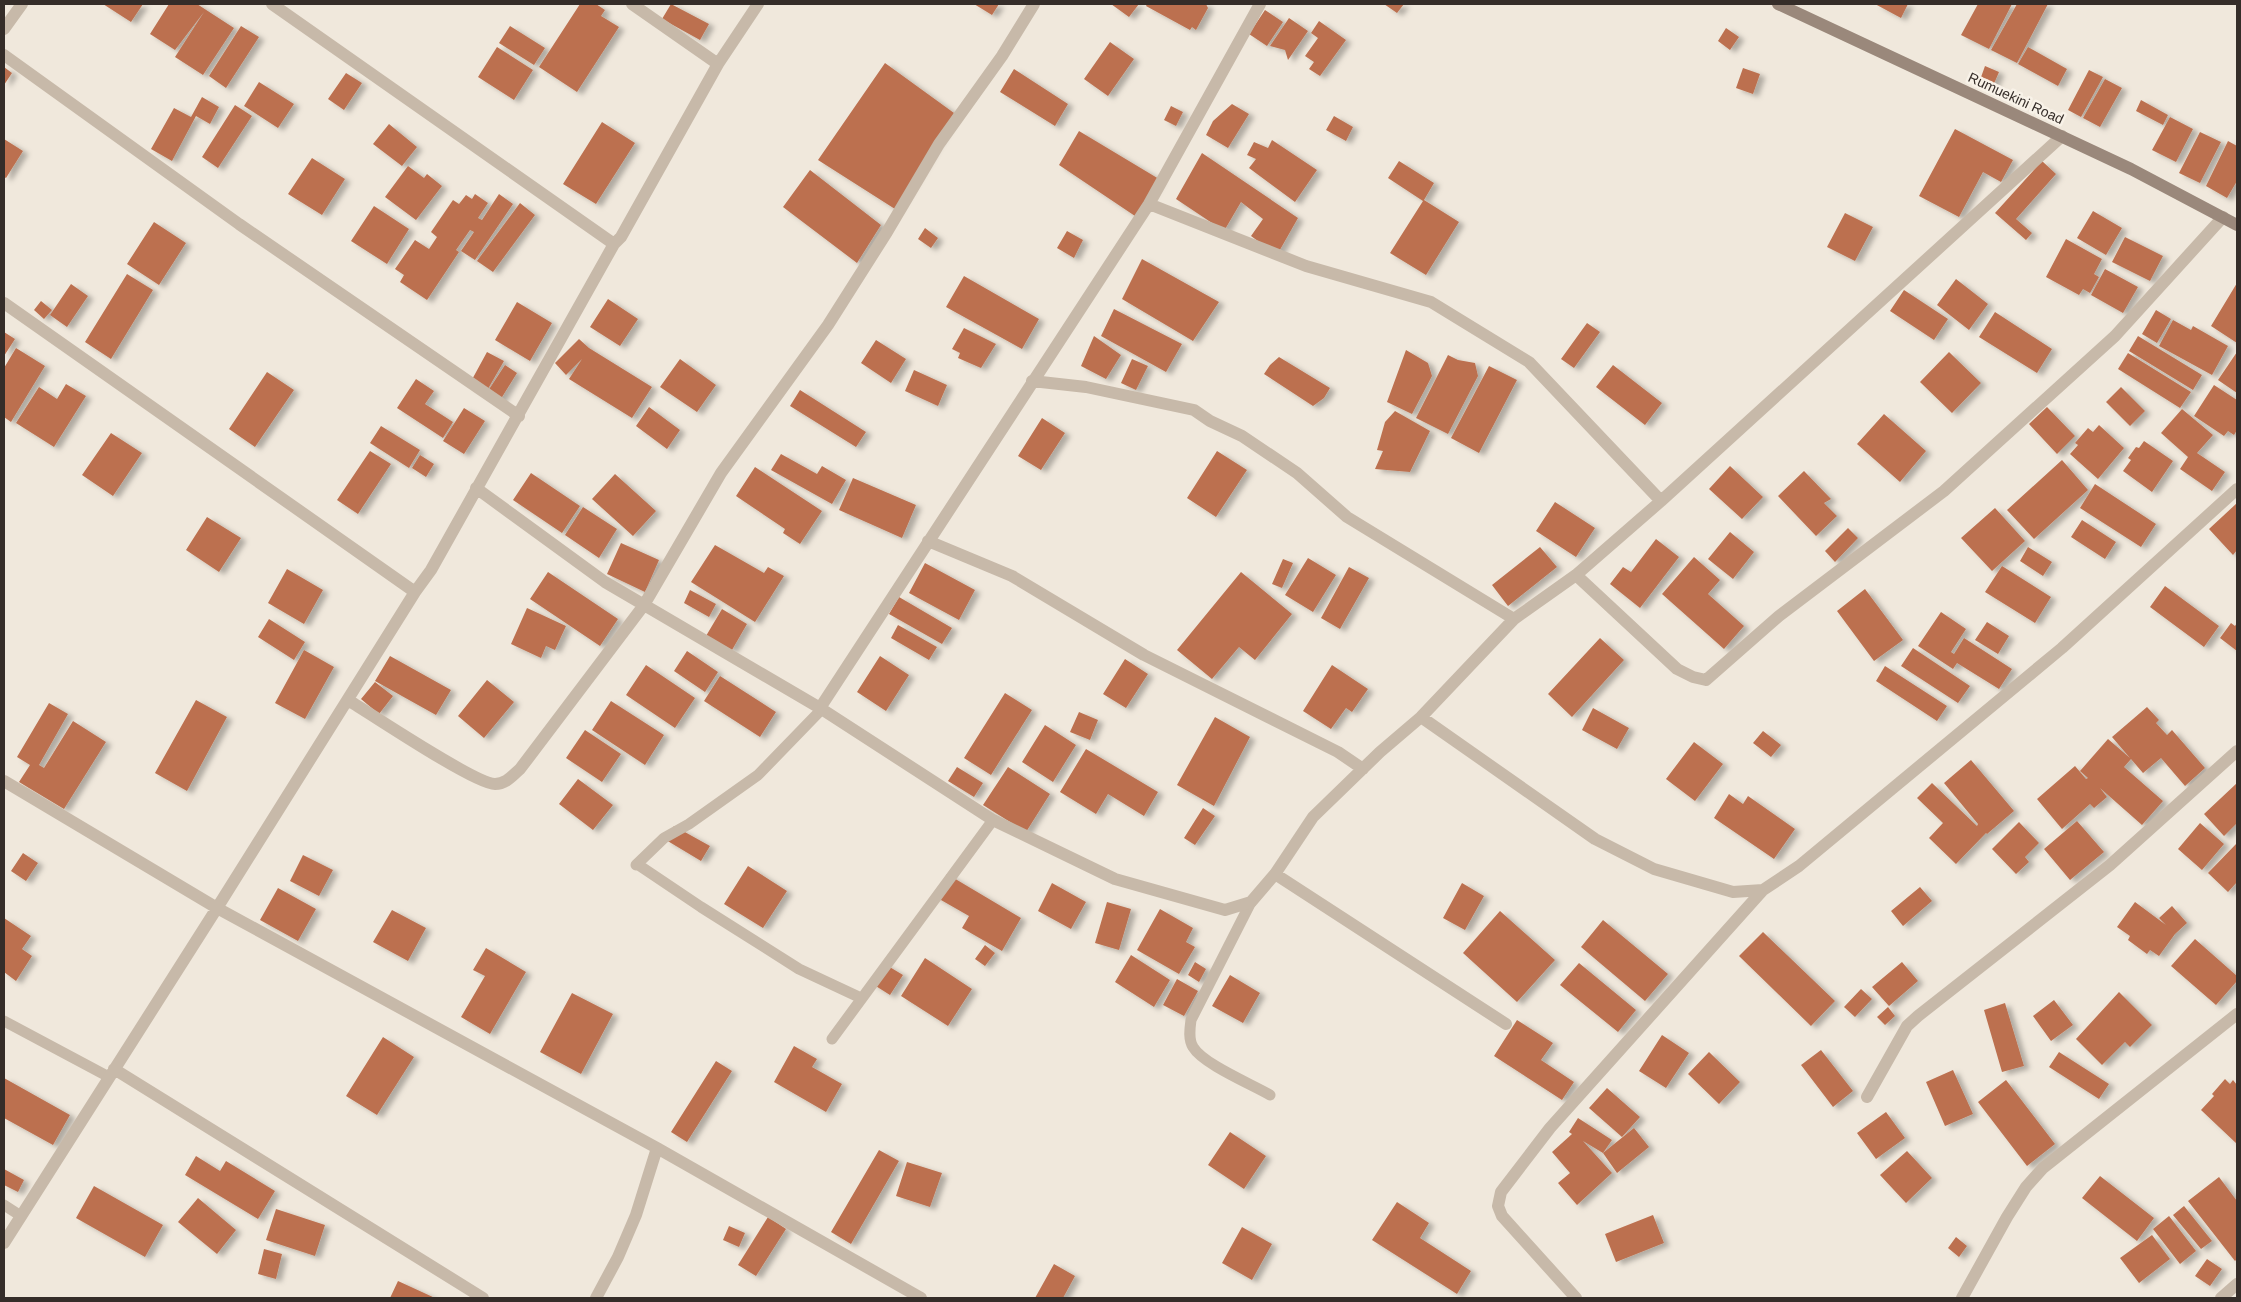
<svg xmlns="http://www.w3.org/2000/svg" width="2241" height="1302" font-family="Helvetica,sans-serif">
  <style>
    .building { fill: #bc704f; filter: url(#shadow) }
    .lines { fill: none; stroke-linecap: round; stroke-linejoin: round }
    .lane { stroke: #c7b9a9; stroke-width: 11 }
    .street { stroke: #c7b9a9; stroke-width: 12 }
    .secondary { stroke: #9a887b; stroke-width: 12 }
    .labels { text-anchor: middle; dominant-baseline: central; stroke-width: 5; stroke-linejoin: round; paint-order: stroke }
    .street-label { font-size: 14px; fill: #352d29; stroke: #f8f2e8 }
  </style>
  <defs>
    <filter id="shadow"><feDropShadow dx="5.5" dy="3" stdDeviation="2.5" flood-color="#0004"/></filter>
  </defs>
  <rect width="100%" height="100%" fill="#f0e8dc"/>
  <!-- building -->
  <path class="building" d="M103,4h40l-12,18z
    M169,4h28l37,24 -31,47 -28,-18 29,-45 -29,38 -25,-16z
    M580,4h16l9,6 -4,6 18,11 -42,65 -38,-25z
    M671,4l38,20 -9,16 -38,-21z
    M974,4h25l-7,11z
    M1111,4h28l-10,13z
    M1147,4h59l2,4 -12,22 -4,-3 -2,3 -44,-24z
    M1384,4h20l-7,9z
    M1875,4h33l-7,14z
    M1978,4h34l-23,45 -28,-14z
    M2017,4h31l-31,59 -26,-13z
    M1265,10l18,12 -16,24 -18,-12z
    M1289,18l19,13 -20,29 -3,-10 -15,-4z
    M1319,21l27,19 -26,36 -11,-7 5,-7 -9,-6 13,-18 -7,-5z
    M241,26l18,11 -33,51 -17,-12z
    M510,26l35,22 -11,17 -35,-22z
    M1726,28l13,9 -9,13 -12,-9z
    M1110,42l24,17 -26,37 -24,-17z
    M497,47l36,23 -19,30 -36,-23z
    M2028,47l39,22 -9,17 -40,-22z
    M885,63l69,50 -59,96 -77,-49z
    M1985,66l14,6 -6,14 -13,-6z
    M4,67l8,6 -8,12z
    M1743,68l17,6 -7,20 -17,-6z
    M1014,69l54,35 -13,22 -55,-34z
    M2089,70l14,7 -22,40 -13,-7z
    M346,73l16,10 -18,27 -16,-11z
    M2105,79l17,9 -22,39 -17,-9z
    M259,82l35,22 -16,24 -34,-22z
    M202,97l17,10 -9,17 -14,-8 -24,45 -21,-12 23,-41 17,9z
    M2141,100l27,15 -5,10 -27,-14z
    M1232,104l17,10 -21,34 -22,-13 7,-14z
    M235,105l17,11 -34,52 -16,-11z
    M1171,106l12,6 -7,14 -12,-6z
    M1334,116l19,11 -7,14 -20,-11z
    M2170,117l23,12 -17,33 -24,-12z
    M602,122l33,21 -39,61 -33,-20z
    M389,124l28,23 -15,19 -29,-22z
    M1955,129l58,31 -12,22 -18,-10 -24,45 -40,-21z
    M1079,131l80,48 -24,37 -76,-51z
    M2200,132l21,10 -21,41 -21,-10z
    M4,139l19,12 -17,27 -2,-1z
    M1272,140l45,30 -22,32 -46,-34 7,-9 -9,-4 7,-13 14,6z
    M2228,141l9,5v35l-10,17 -21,-12z
    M1202,153l96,65 -21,37 -26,-19 12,-17 -22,-17 -17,29 -48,-32z
    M312,158l33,21 -23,36 -34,-21z
    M1399,161l35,22 -10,17 35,22 -33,53 -36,-22 33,-52 -35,-23z
    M2042,161l14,13 -40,45 16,14 -6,7 -31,-27z
    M408,166l16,12 3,-4 15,12 -26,34 -31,-23z
    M810,170l71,55 -24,38 -74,-56z
    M475,194l13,9 -10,15 4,2 17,-26 14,10 -38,56 -14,-9 13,-19 -4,-2 -14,20 3,2 -32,48 -27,-18 4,-7 -9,-6 20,-29 14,9 8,-12 -6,-5 22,-32 6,4 7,-9 6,4z
    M520,203l15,12 -42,57 -16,-11z
    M374,206l35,23 -22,35 -36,-23z
    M2093,211l29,17 -16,27 -29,-17z
    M1845,213l28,14 -18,34 -28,-14z
    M154,222l32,21 -27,42 -32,-21z
    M925,228l13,10 -7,10 -13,-9z
    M1067,231l16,9 -9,18 -17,-10z
    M2125,237l38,19 -13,25 -38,-19z
    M2066,239l36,20 -8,15 5,3 -9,16 -7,-4 -4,6 -33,-18z
    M1142,259l77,43 -26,39 -71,-42z
    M2105,269l33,18 -15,26 -32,-18z
    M127,274l26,16 -42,69 -26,-17z
    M964,276l75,43 -17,30 -76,-42z
    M1956,279l32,25 -19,26 -32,-25z
    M2237,283v60l-26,-17z
    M71,284l17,12 -21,31 -17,-12z
    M1904,290l44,29 -14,21 -44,-29z
    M608,299l30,20 -18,27 -30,-19z
    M41,301l11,9 -8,9 -10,-9z
    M517,302l35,21 -22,38 -35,-21z
    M1114,309l68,35 -16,28 -65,-36z
    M2156,310l15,9 -14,24 -15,-9z
    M1995,312l57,37 -15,24 -58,-36z
    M2173,320l18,10 2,-4 35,20 -16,29 -53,-29z
    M1587,323l13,9 -26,36 -13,-9z
    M964,328l32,16 -15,24 -23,-10 2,-5 -8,-4z
    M4,332l11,7 -11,17z
    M1094,336l27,19 -15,24 -25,-13z
    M2138,336l64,39 -9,15 -64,-39z
    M579,339l10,9 63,39 -20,31 -63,-39 13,-20 -16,16 -11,-12z
    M876,340l30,19 -15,24 -30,-20z
    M16,348l29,18 -34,56 -7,-5v-49z
    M1406,350l22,13 4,13 -20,38 -25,-12z
    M487,352l17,9 -19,33 -16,-9z
    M1949,352l32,31 -29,30 -32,-31z
    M2237,352v41l-19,-13z
    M2128,353l63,39 -11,16 -62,-39z
    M1448,355l10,5 17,3 3,13 -30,58 -32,-16z
    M1279,357l51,31 -6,10 -11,8 -49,-32 6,-9z
    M680,359l36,26 -19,27 -37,-25z
    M1132,359l16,7 -12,24 -15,-7z
    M505,365l12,8 -18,29 -13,-8z
    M1613,365l49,38 -17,22 -49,-38z
    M1489,366l28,14 -38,73 -28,-15z
    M914,370l33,15 -9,21 -33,-15z
    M267,372l27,18 -39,57 -26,-18z
    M416,379l18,12 -9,13 28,18 -10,16 -46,-30z
    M66,384l20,12 -32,51 -38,-24 23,-36 18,12z
    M2214,385l23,15v30l-3,5 -6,-4 -4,5 -30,-20z
    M2121,387l24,24 -15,15 -24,-24z
    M800,390l66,42 -10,15 -66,-41z
    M649,407l31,23 -13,19 -31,-23z
    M2047,407l28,29 -18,18 -28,-30z
    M464,408l21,13 -21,33 -21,-13z
    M2182,409l31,26 -16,18 28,19 -13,19 -32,-22 8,-12 -27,-24z
    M1395,411l35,20 -20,41 -35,-3 8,-18 -6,-1 8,-28z
    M1884,414l42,37 -26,31 -43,-38z
    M1042,418l23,15 -24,37 -23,-14z
    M2099,425l25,23 -26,31 -28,-25 8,-9 -3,-2 13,-15 5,4z
    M381,426l39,24 -11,18 -39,-25z
    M111,433l31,20 -29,43 -31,-21z
    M2144,441l29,20 -21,31 -29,-21 8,-11 -3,-2 8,-11 3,1z
    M370,451l21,13 -33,50 -21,-14z
    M1217,451l30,19 -31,47 -29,-19z
    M781,454l36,20 5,-8 24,14 -14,24 -61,-34z
    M420,455l14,9 -8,13 -14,-9z
    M2062,460l26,30 -54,49 -27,-29z
    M1730,466l33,31 -21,22 -33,-30z
    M755,467l67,44 -22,33 -17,-11 2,-4 -49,-33z
    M1804,471l27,28 -7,4 13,13 -21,20 -38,-40z
    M531,473l49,33 -18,27 -49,-33z
    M615,474l41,37 -23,25 -41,-37z
    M853,478l63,27 -14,33 -63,-28z
    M2095,484l61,40 -15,23 -61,-39z
    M1555,502l40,26 -19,29 -40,-26z
    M2237,503v47l-4,5 -24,-26z
    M583,507l34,22 -18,29 -34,-23z
    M1995,508l30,33 -33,30 -31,-33z
    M207,517l34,21 -22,34 -33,-22z
    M2082,520l34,22 -11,17 -34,-22z
    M1848,528l10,10 -23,24 -10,-11z
    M1730,532l24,20 -21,27 -25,-20z
    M1656,539l23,18 -39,51 -30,-24 13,-17 8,5z
    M621,543l38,17 -14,32 -38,-18z
    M715,545l49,28 4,-6 16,9 -29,46 -64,-40z
    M1540,547l17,20 -49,39 -16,-21z
    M2028,547l24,15 -9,14 -23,-15z
    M1694,557l26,23 -12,14 36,32 -20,23 -62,-55z
    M1308,558l28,17 -23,37 -28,-17z
    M1283,559l10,4 -11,25 -10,-4z
    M925,563l50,27 -16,30 -50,-27z
    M2002,566l49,31 -16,26 -50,-31z
    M1349,567l20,11 -29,51 -19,-11z
    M287,569l36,21 -19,34 -36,-21z
    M548,572l70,47 -18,27 -70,-47z
    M1241,572l51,42 -37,46 -16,-13 -27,32 -35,-29z
    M2165,586l54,40 -15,21 -54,-40z
    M1865,589l38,51 -29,21 -37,-50z
    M690,590l26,14 -7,13 -25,-14z
    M899,597l53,31 -10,16 -53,-30z
    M527,608l39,18 -11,24 -9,-4 -5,12 -30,-14z
    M722,609l25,15 -15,26 -26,-14z
    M1941,612l25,17 -15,23 3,2 10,-16 48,31 -13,20 -42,-26 -4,6 -35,-23z
    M269,619l36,23 -11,18 -36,-23z
    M1987,622l22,14 -11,18 -23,-14z
    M2231,623l4,3 2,-3v28l-17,-13z
    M898,625l39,22 -8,13 -38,-22z
    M1600,638l24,22 -52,57 -24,-23z
    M1913,648l57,38 -12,17 -57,-37z
    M304,650l30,17 -29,52 -30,-16z
    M687,651l31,21 -13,20 -31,-21z
    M390,656l61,34 -15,25 -61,-34z
    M880,656l29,19 -23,36 -29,-19z
    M1125,659l23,15 -22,34 -23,-14z
    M646,665l49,33 -20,30 -49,-33z
    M1332,665l36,24 -16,23 -6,-4 -15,21 -28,-18z
    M1885,666l62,40 -10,15 -61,-40z
    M720,676l56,36 -16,25 -56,-36z
    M487,680l27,22 -30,36 -26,-22z
    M375,682l18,14 -14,18 -18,-15z
    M1005,693l27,17 -41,65 -27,-17z
    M196,700l31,17 -40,74 -32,-18z
    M611,701l53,34 -19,30 -53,-35z
    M49,703l19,11 -29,51 5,3 29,-47 33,21 -42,67 -45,-27 11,-17 -13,-8z
    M2147,707l12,13 -3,3 11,12 5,-5 33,38 -20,18 -24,-28 -18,15 -12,-14 -7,8 39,34 -21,24 -42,-37 7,9 -13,11 -4,-4 -28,25 -25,-30 38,-33 11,13 2,-1 -8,-7 28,-32 22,19 -18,-21z
    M1593,708l36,20 -12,21 -35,-19z
    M1079,712l19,8 -8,20 -20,-8z
    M1215,717l35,20 -36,69 -37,-21z
    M1045,725l31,20 -23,37 -31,-20z
    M585,730l36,24 -19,28 -36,-24z
    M1763,731l18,14 -10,12 -18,-14z
    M1694,742l29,22 -28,37 -29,-22z
    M1086,749l72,43 -14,24 -36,-22 -12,20 -36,-22z
    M1971,760l43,51 -27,23 -1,-1 -30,31 -27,-26 14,-15 -26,-25 15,-15 45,43 1,-2 -34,-41z
    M957,767l26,16 -9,14 -26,-16z
    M1008,767l42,27 -24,38 -43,-27z
    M578,779l35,26 -20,25 -34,-26z
    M2237,783v40l-13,13 -20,-22z
    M1729,794l14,10 5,-8 47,33 -21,30 -60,-41z
    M1203,808l12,8 -20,29 -11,-7z
    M2077,821l27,31 -34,28 -26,-31z
    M2019,822l20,21 -14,14 4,5 -13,12 -24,-25z
    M2200,823l24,21 -22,26 -24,-21z
    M674,826l36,20 -9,15 -35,-21z
    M2237,843v39l-9,10 -20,-19z
    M23,853l15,10 -12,18 -15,-10z
    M303,855l30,15 -14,26 -29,-15z
    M748,866l39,25 -24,37 -39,-24z
    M947,874l74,44 -19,33 -40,-23 7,-12 -35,-20z
    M1052,883l34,19 -15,27 -33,-18z
    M1462,883l22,13 -19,34 -22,-12z
    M1920,887l12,14 -29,25 -12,-15z
    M278,888l38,21 -18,32 -38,-21z
    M1107,902l24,7 -12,41 -24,-7z
    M2135,902l31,23 -7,-7 13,-12 15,17 -12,11 -16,22 -9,-6 -3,4 -19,-14 2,-4 -13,-9z
    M1160,909l33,19 -7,14 9,5 -16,27 -42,-24z
    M392,910l34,18 -18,33 -35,-19z
    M1500,911l55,49 -38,42 -54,-49z
    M4,918l27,18 -9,13 10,7 -16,25 -12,-9z
    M1603,920l65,54 -23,27 -64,-54z
    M1763,932l72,69 -24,25 -72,-70z
    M2195,939l42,37v5l-21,24 -45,-39z
    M985,945l10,8 -10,13 -10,-7z
    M486,948l40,24 -36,62 -29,-17 24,-41 -12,-6z
    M1131,955l39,25 -16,27 -39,-25z
    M925,958l47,31 -24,37 -47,-30z
    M1195,962l11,7 -7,13 -11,-7z
    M1902,962l16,19 -29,25 -17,-19z
    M883,963l20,12 -13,20 -19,-12z
    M1579,963l57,47 -18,22 -58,-47z
    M1230,975l30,18 -17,30 -31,-17z
    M1177,979l21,12 -14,25 -21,-11z
    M1861,989l11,10 -17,18 -11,-10z
    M2119,992l33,33 -22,22 -5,-5 -23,23 -26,-26z
    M572,993l41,21 -32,60 -41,-22z
    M2054,1000l19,25 -22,16 -18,-25z
    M2005,1003l19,63 -22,6 -18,-62z
    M1888,1007l7,9 -10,9 -8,-8z
    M1517,1020l36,23 -12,17 33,22 -12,18 -68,-44z
    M1662,1035l27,18 -23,35 -27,-17z
    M383,1037l31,20 -37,58 -31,-19z
    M794,1046l23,13 -5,8 30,17 -16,28 -52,-30z
    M1821,1050l32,41 -20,16 -32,-42z
    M1709,1052l31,30 -21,22 -31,-30z
    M2059,1052l50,32 -10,15 -50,-32z
    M716,1061l16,10 -45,71 -16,-10z
    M1953,1070l20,44 -28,12 -19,-44z
    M4,1078l66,37 -17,30 -49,-27z
    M2225,1079l5,5 3,-4 4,5v59l-36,-34 13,-14 -2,-2z
    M2006,1080l49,64 -28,22 -49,-64z
    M1607,1088l33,29 -18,20 -33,-29z
    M1886,1112l19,26 -29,21 -19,-26z
    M1578,1118l34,22 -9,13 31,-25 15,19 -32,26 -14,-20 -20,-12 29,32 -35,32 -19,-22 12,-10 -18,-21 20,-18 -3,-2z
    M1230,1132l36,24 -22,33 -36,-24z
    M879,1150l20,11 -48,83 -20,-12z
    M1907,1151l25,27 -26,25 -26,-28z
    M196,1156l24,15 6,-10 49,30 -17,28 -73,-44z
    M907,1162l35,11 -12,34 -34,-11z
    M4,1169l20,11 -6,12 -14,-7z
    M2100,1176l54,42 -17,23 -55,-43z
    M2219,1177l18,24v58l-2,2 -47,-60z
    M94,1186l69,39 -18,32 -69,-39z
    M198,1198l38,32 -19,24 -39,-32z
    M1397,1202l32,21 -9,15 51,33 -14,23 -85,-54z
    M2184,1206l28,35 -11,8 -28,-34z
    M276,1209l49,16 -10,31 -49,-16z
    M1653,1215l11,28 -48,19 -11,-28z
    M2169,1216l27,35 -16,13 -27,-35z
    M768,1217l18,12 -30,47 -18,-11z
    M729,1226l16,7 -6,14 -16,-7z
    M1242,1227l30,17 -20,36 -30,-17z
    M2152,1235l18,24 -31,24 -19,-25z
    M1956,1237l11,9 -8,11 -11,-9z
    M264,1249l18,5 -6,25 -18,-5z
    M2207,1259l15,10 -12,17 -15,-10z
    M1054,1264l21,12 -12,22h-28z
    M398,1281l37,17h-45z"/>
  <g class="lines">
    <!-- lane -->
    <path class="lane" d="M637,864l64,43 98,62 62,29
      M636,865l28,-27 25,-14 69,-49 63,-65
      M1251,902l-60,118c-1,8 -3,19 2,27 10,17 58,37 77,48
      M4,1021l105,56
      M832,1039l161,-219
      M4,1205l17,11"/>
    <!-- street -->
    <path class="street" d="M272,4l342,240
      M632,4l86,60
      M4,29l18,-25
      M4,55l235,169 280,192
      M1149,204l157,62 125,36 98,60 132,139
      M4,303l411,289
      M1032,381l54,6 108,23 16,11 32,15 55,37 50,44 167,102
      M476,488l129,94 215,126 173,112 122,59 110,31 26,-8 24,-28 38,-57 67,-65 41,-35 93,-98 62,-44 85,-74 401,-365
      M928,541l84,35 132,79 194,97 25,17
      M1576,575l101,94 16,8 13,3 73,-64 165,-125 171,-155 108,-119
      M348,700c23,14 127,84 147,84 11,0 17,-8 25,-15l124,-164 77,-132 107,-148 59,-93 52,-88 63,-88 32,-52
      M820,708l329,-504 111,-200
      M1421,717l174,122 59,30 79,23 30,-2
      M4,781l213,127 440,240 264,150
      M1275,874l231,150
      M114,1069l369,229
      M1867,1097l40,-71 11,-10 192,-151 127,-114
      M4,1243l213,-335 198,-316 16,-22 183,-326 7,-7 97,-173 40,-60
      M596,1298l22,-41 18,-42 21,-67
      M1576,1298l-74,-82 -4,-10 3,-14 49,-64 213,-238 36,-24 263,-218 175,-159
      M1962,1298l45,-81 19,-30 17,-19 194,-154
      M2221,1298l16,-14"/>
    <!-- secondary -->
    <path class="secondary" d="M1778,4l353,165 106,56"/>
  </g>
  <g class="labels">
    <!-- street labels -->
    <g class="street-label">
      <text transform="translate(2016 98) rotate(25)">Rumuekini Road</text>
    </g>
  </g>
  <!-- border -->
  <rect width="2241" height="1302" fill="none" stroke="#352d29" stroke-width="10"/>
</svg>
